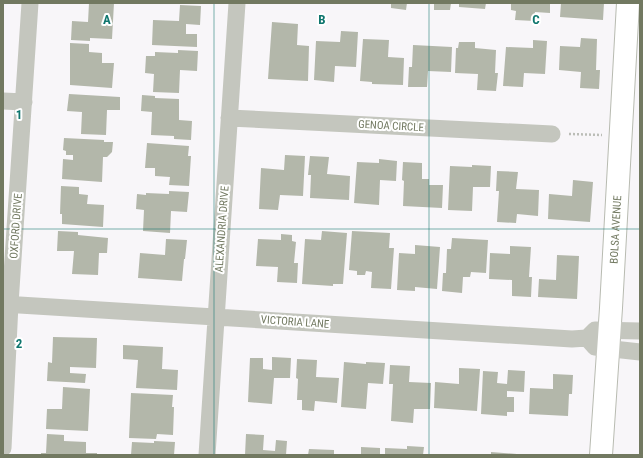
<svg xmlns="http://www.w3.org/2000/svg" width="643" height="458" font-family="'Roboto Condensed',sans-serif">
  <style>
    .building { fill: #b3b7aa }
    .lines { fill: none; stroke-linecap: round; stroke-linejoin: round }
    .secondary-casing { stroke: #b8bbb1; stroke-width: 24 }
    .path { stroke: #bbbdb7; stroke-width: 2.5; stroke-dasharray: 2 2; stroke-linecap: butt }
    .street { stroke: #c4c6be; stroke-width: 17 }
    .secondary { stroke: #fff; stroke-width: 22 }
    .grid { fill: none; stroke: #0f766e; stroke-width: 1; stroke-opacity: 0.55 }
    .labels { text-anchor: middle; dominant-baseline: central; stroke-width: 4; stroke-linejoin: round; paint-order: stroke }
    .street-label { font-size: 11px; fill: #727961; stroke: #fff }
    .grid-label { font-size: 13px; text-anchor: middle; font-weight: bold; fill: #0f766e; stroke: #fff; stroke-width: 4; stroke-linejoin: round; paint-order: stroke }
  </style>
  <rect width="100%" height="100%" fill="#f8f6f9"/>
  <!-- building -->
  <path class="building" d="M89,3h25l-2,36 -22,-1v3l-19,-1 1,-19 16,1z
    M391,3h16l-1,7 -15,-2z
    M434,3h17l-1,7h-16z
    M459,3h27l-1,6 -26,-2z
    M511,3h39v10l-15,-1 -1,9 -19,-1 1,-9 -5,-1z
    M561,3h43l-1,17 -43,-3z
    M180,5l21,1 -1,19 -14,-1v10h11v13l-45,-2 1,-25 26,1z
    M272,22l26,2 -1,21 12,1 -1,35 -40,-2z
    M341,31l17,1 -2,35 -21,-1 -1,16 -20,-2 2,-39 24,1z
    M581,38l16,1 -1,31h4l-1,19 -19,-1 1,-16 -22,-2 1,-24 20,1z
    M363,39l26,1 -1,17 16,1 -1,27 -31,-1v-2l-12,-1z
    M533,40l14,1 -2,33 -21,-1 -1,14 -20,-1 3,-39 27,1z
    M459,42h16v6l21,2 -1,23h3l-2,18 -19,-1 1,-16 -23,-1 1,-25h2z
    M70,43l19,1v8l13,1v10h12l-2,25 -42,-3z
    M413,45l39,2 -1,25 -23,-1 -1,16h-19l1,-20h3z
    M178,50l20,1 -1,20 -17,-1 -1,23 -26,-1 1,-18 -9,-1 1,-17h9v-4l23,1z
    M69,94l51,3v13h-13l-1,25 -25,-1 1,-22 -15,-1z
    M142,95l13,1v2l24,1v21l13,1 -1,19 -17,-1v-3l-23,-1 1,-23 -11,-1z
    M64,138l40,2v2h9l-1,10 -5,5h-4l-1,25 -40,-3 1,-20 10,1v-5h-7v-4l-3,-1z
    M147,143l42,3 -1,10h3l-2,30 -20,-1 1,-8 -15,-1v-8h-10z
    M285,155l20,1 -2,40 -23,-1 -2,15 -19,-1 2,-41 23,2z
    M310,156l19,1 -2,17 23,2 -1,24 -39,-2 1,-23h-3z
    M379,159l18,2 -1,20 -16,-1 -1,25 -25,-2 3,-41 22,1z
    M403,162l19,1v16h7v6h14l-1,23 -39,-2 1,-25 -2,-1z
    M472,165l19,1 -1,21h-17l-1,24 -24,-1 2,-44 22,1z
    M497,171l21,1 -2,17 23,1 -1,26 -21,-2 -1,9 -19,-1 2,-31h-3z
    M573,180l20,2 -3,40 -42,-3 1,-25 23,2z
    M61,186l18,1v7l9,1 -1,9 17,1 -1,22 -41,-3v-10h-2z
    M169,191l20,1 -2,20 -16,-1 -1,22 -27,-2 1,-21 -8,-1 1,-15 9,1v-2l23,1z
    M58,231l20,1v3l30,3 -1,15h-8l-1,22 -26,-1 2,-23h-17z
    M322,231l25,2 -4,51h-10v2l-31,-2 3,-45 16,1z
    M352,231l38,2 -1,15h5l-3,41 -20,-1 1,-16 -6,-1 -1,4h-8v-4l-8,-1z
    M281,234l11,1v6l4,1 -2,21h4l-1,20 -20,-1 1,-15 -22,-1 2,-27 23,1z
    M452,238l36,2 -2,33 -15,-1 -1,5h-7l-1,16 -20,-2 1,-18h3l1,-24h4z
    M166,239l21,1 -2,19h-1l-2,22 -44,-3 2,-25 25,2z
    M415,245l25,2 -3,42 -22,-2v4l-18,-1 2,-37 16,1z
    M510,246l21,1 -2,30h3l-1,20 -19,-1v-16l-23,-1 1,-26 20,1z
    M557,255l22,1 -2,43 -39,-2 1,-18 17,1z
    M53,337l44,1 -1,30 -26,-1v6l16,1 -1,9 -38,-2 1,-19 4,1z
    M123,345l40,2 -1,22 16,1 -1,20 -41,-2 2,-28 -15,-1z
    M272,357l19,1 -1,20h-16l-2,26 -24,-2 2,-44h13v11l9,1z
    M297,359l20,1 -1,17 23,1 -2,25 -22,-2 -1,10 -12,-1v-10h-5l1,-21 -2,-1z
    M344,362l22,2v-2l19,1 -2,21 -15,-1 -2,26 -25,-2z
    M390,365l20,1 -1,16 22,1 -1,26h-16l-1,14 -22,-2 2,-37h-4z
    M459,368l21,1 -3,42 -43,-3 1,-26 24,2z
    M508,370l17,1 -1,21 -17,-1v6h7v15h-7v4l-26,-2 2,-43 15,1 -1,11 10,1z
    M553,374l20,1 -1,19h-3l-1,22 -39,-2 1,-26 23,1z
    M63,387l27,2 -2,42 -42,-2 1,-20h15z
    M131,393l42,2 -1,12h2l-1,28 -16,-1 -1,5 -27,-1z
    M47,434l17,1v6l22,1v11h11v2h-56v-2h5z
    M246,434l18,1 -1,15 12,1 1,-11 11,1 -1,14h-41z
    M154,441l21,1 -1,13h-43l1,-13 22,1z
    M407,446l17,1 -1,8h-38v-7l22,1z
    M361,447l19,1v7h-19z
    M309,449l25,1v5h-26z
    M491,452l26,2v1h-26z"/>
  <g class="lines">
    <!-- secondary casing -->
    <g class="secondary-casing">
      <g id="secondary">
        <path id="s1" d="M601,455l10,-147 17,-305"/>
      </g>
    </g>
    <!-- path -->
    <path class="path" d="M569,134l33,1"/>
    <!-- street -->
    <path class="street" d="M3,101l21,1
      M229,118l323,16
      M3,304l569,35 15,-1 8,-8 45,1
      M587,338l8,9 45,5
      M3,448l7,-144 20,-301
      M207,455l30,-452"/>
    <!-- secondary -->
    <use href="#secondary" class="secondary"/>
  </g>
  <!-- grid -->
  <path class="grid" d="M214,3v452M429,3v452M3,229h637"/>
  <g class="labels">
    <!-- street labels -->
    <g class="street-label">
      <text transform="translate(391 126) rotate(3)">GENOA CIRCLE</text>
      <text transform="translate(16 226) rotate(-86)">OXFORD DRIVE</text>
      <text transform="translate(222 229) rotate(-86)">ALEXANDRIA DRIVE</text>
      <text stroke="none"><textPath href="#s1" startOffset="226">BOLSA AVENUE</textPath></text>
      <text transform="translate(295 322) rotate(4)">VICTORIA LANE</text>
    </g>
  </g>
  <g class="grid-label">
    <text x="107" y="24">A</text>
    <text x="322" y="24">B</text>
    <text x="536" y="24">C</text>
    <text x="19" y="119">1</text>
    <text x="19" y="348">2</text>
  </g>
  <!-- border -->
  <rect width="643" height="458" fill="none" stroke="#727961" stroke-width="8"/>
</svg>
